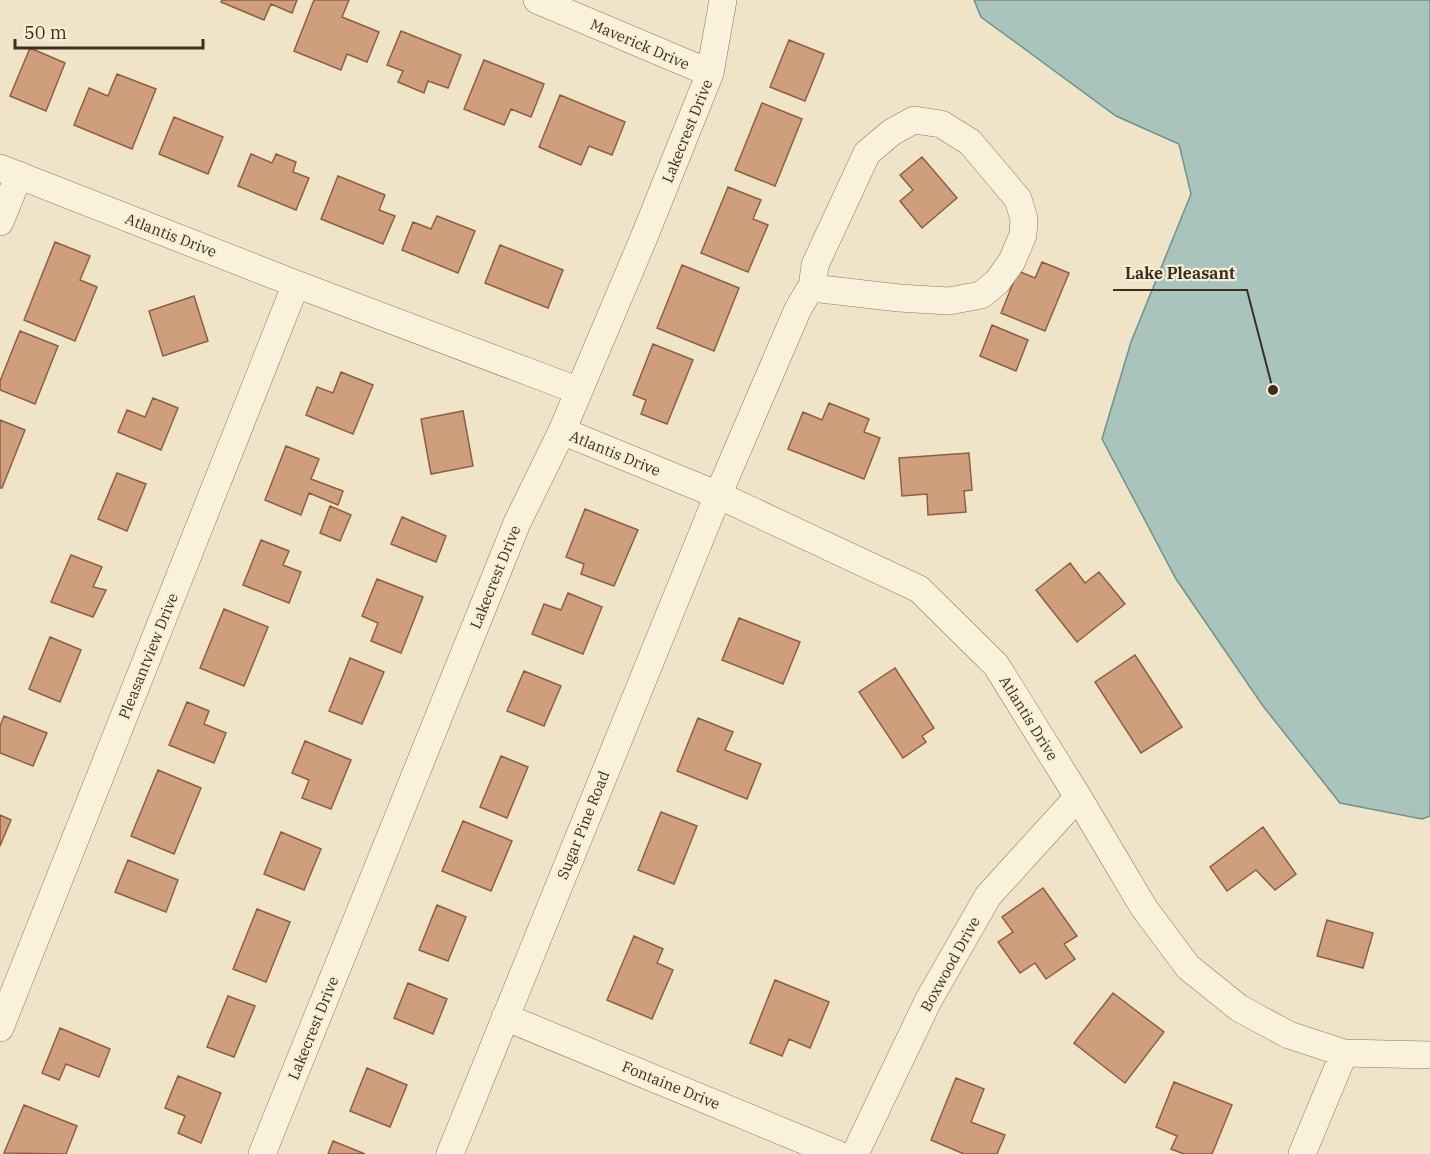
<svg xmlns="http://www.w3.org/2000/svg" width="1430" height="1154" font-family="'IBM Plex Serif',serif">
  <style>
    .water { fill: #a9c4bc; stroke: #6f938a; stroke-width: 1.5 }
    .building { fill: #cf9f7d; stroke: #8d5f41; stroke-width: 1.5 }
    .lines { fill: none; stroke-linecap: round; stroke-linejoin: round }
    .minor-casing { stroke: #8d765c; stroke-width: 28 }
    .minor { stroke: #faf1dc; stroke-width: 27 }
    .labels { text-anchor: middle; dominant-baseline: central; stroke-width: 4.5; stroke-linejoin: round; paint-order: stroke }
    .street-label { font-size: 15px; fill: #3d2e20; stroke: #f7eed8 }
    .leader { fill: none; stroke: #3d2e20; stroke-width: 2 }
    .callout-dot { fill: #3d2e20; stroke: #f7eed8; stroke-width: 2 }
    .callout-label { font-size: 16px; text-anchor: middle; font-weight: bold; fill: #3d2e20; stroke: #f7eed8; stroke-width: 4.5; stroke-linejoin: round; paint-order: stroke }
  </style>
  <rect width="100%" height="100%" fill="#f0e4c8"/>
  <!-- water -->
  <path class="water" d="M974,0h456v816l-8,3 -82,-16 -77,-97 -87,-127 -74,-140 29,-97 60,-148 -12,-50 -63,-28 -135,-99z"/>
  <!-- building -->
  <path class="building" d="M222,0h75l-5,13 -21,-9 -7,16 -43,-18z
    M314,0h35l-7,17 37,15 -12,30 -20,-8 -6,16 -47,-19z
    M401,31l60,24 -13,33 -20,-7 -4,12 -26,-11 5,-11 -16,-6z
    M789,40l35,14 -19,47 -35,-14z
    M30,48l35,15 -19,48 -36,-15z
    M484,60l60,24 -13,33 -20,-8 -7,16 -40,-16z
    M117,74l39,15 -24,60 -58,-24 15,-37 19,8z
    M560,95l65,27 -13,33 -23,-9 -8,19 -42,-18z
    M762,103l40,16 -27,67 -40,-16z
    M174,117l49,20 -15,37 -49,-20z
    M251,154l21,9 4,-9 20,8 -3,10 16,6 -13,32 -58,-24z
    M922,157l35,41 -35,30 -22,-27 13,-11 -13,-15z
    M338,176l47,19 -6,15 16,6 -12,28 -62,-25z
    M728,187l33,13 -8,19 15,6 -20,47 -47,-19z
    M437,216l38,15 -17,42 -56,-23 11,-28 18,7z
    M55,242l35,14 -10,24 17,7 -22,54 -51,-21z
    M500,245l63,25 -15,38 -63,-25z
    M1042,262l27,11 -24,58 -44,-18 17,-42 17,7z
    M682,265l57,23 -25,63 -57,-23z
    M194,296l14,45 -45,15 -14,-45z
    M992,325l36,15 -12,31 -36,-15z
    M20,331l38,15 -23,58 -35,-14v-9z
    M653,344l40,16 -26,64 -26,-10 5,-14 -13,-5z
    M341,372l32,13 -20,49 -47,-19 11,-28 16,6z
    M153,398l25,10 -17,42 -43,-18 9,-22 18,7z
    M829,403l40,16 -5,13 16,6 -16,41 -76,-30 15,-37 19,8z
    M463,411l10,55 -42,8 -10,-55z
    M0,420l25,10 -23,58h-2z
    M286,446l33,13 -8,20 32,12 -5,14 -29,-12 -8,22 -36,-15z
    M969,453l3,37 -8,1 2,21 -38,3 -1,-21 -25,2 -3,-38z
    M117,473l29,11 -19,47 -29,-12z
    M330,506l21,9 -11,26 -20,-8z
    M585,509l53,21 -24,56 -33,-12 3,-10 -18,-7z
    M402,517l44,19 -10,26 -45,-18z
    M261,540l28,11 -6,14 18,7 -12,31 -46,-18z
    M71,555l31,12 -9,20 13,3 -13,27 -42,-15z
    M1070,563l15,20 14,-11 26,32 -48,38 -41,-52z
    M377,579l46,18 -22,56 -30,-12 7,-18 -16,-7z
    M568,593l34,14 -19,47 -51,-20 12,-30 17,6z
    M224,609l44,18 -24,59 -44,-18z
    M739,618l61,24 -17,42 -61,-24z
    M50,637l31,13 -21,52 -31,-13z
    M1135,655l47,72 -41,26 -46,-71z
    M350,658l34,14 -22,52 -33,-13z
    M895,668l39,60 -12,8 4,6 -23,16 -44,-66z
    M524,671l37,15 -17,40 -37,-15z
    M187,702l22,9 -5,13 22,9 -12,30 -45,-18z
    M4,716l43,17 -14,33 -33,-13v-27z
    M698,718l35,14 -8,18 36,14 -14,35 -70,-28z
    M305,741l46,19 -20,49 -29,-11 7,-18 -17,-7z
    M501,756l27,11 -21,51 -27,-11z
    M158,770l43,18 -27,66 -43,-18z
    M661,812l36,14 -23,58 -36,-14z
    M0,815l11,5 -11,26z
    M463,821l49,20 -21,50 -49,-20z
    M1263,827l33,47 -21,16 -19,-20 -29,21 -17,-24z
    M281,832l40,17 -17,41 -40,-16z
    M128,860l50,20 -12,32 -51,-20z
    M1043,888l34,48 -13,8 11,15 -29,20 -11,-16 -15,10 -22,-31 15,-10 -11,-15z
    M437,905l29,12 -18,44 -29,-11z
    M257,909l33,13 -24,60 -33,-13z
    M1327,920l46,13 -10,35 -46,-12z
    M634,936l29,13 -6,14 16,7 -21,49 -45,-19z
    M775,980l54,22 -19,46 -21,-9 -7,17 -32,-13z
    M408,983l39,16 -14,35 -39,-16z
    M1113,993l51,39 -39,51 -51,-40z
    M228,996l27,10 -21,51 -27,-10z
    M60,1028l50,21 -11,28 -33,-13 -7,16 -17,-7z
    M367,1068l40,17 -17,42 -40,-16z
    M178,1076l43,17 -20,50 -23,-10 7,-17 -20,-8z
    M956,1078l28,11 -13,33 34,13 -8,19h-33l-33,-14z
    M1174,1082l58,23 -20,49h-28l-13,-5 6,-13 -21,-9z
    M24,1105l53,21 -11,28 -62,-1z
    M333,1141l32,13h-37z"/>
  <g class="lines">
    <!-- minor casing -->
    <g class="minor-casing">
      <path id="minor" d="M537,0l173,73
        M0,168l296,116 283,107
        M0,222l19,-47
        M562,431l156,64 201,94 77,76 82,132 66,111 44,59 51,41 50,27 55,18 86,2
        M505,1017l332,137
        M0,1028l296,-744
        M262,1154l255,-631 45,-92 83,-196 65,-162 13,-73
        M450,1154l268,-659 80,-186 10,-17 4,-4 87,10 50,3 32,-6 16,-13 15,-21 11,-26 1,-16 -6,-20 -48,-57 -29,-18 -27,-4 -22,12 -25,21 -52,112 -3,23
        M855,1154l73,-153 60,-105 90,-99
        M1302,1154l42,-101"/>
    </g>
    <!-- minor -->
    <use href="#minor" class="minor"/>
  </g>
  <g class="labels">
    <!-- street labels -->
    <g class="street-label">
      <text transform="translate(640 44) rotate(23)">Maverick Drive</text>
      <text transform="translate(687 131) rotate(-68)">Lakecrest Drive</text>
      <text transform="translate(171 235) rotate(21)">Atlantis Drive</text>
      <text transform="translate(615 453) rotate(22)">Atlantis Drive</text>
      <text transform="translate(495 577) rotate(-68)">Lakecrest Drive</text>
      <text transform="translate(148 656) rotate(-68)">Pleasantview Drive</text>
      <text transform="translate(1029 718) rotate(58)">Atlantis Drive</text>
      <text transform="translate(583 825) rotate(-68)">Sugar Pine Road</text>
      <text transform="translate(950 964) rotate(-61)">Boxwood Drive</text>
      <text transform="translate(313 1028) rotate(-68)">Lakecrest Drive</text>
      <text transform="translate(671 1085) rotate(22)">Fontaine Drive</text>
    </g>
  </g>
  <!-- callouts -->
  <path class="leader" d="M1273 390L1247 290H1113"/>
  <circle class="callout-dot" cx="1273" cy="390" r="6"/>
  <g class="callout-label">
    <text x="1180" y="279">Lake Pleasant</text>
  </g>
  <!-- scale -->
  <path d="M15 39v9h188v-9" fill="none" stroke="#3d2e20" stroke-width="3"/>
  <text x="24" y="39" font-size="18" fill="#3d2e20" stroke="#f7eed8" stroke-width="4.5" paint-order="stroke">50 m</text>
</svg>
